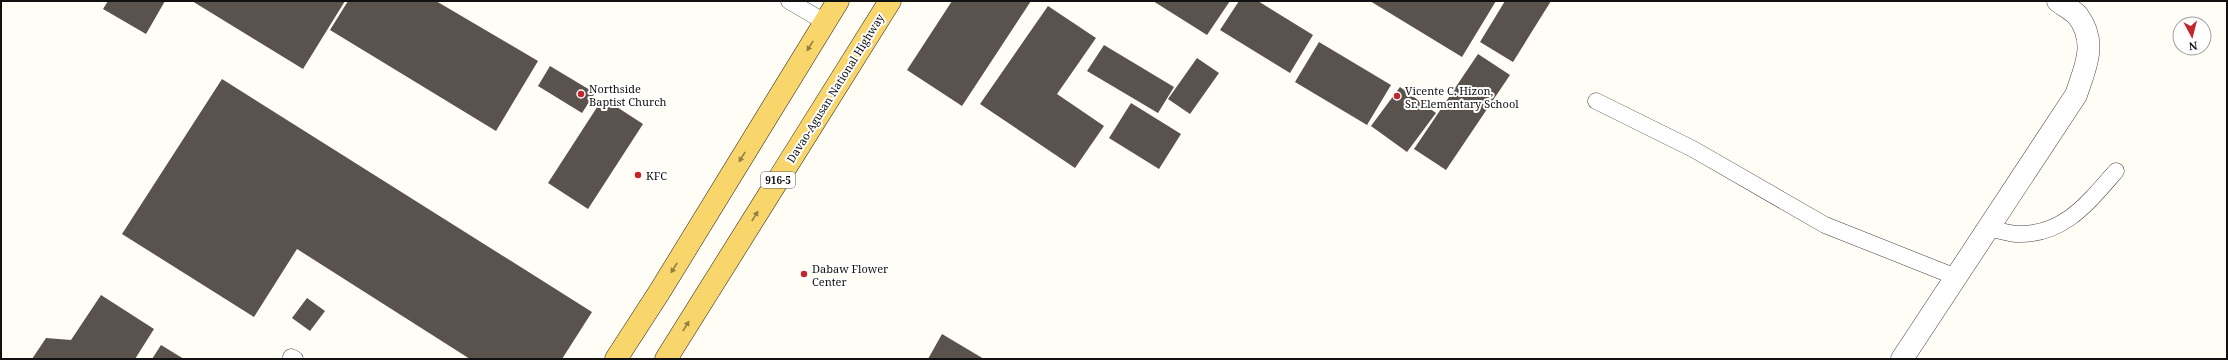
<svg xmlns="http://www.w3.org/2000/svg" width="2228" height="360" font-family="'Noto Serif',serif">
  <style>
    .building { fill: #5a524d }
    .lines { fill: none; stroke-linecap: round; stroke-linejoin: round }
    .service-casing { stroke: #444; stroke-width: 17 }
    .minor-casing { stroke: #444; stroke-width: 23 }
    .primary-casing { stroke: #222; stroke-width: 23 }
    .service { stroke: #fff; stroke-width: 16 }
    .minor { stroke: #fff; stroke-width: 22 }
    .primary { stroke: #f9d66b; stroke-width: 22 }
    .oneway { fill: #917d42 }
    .poi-dot { fill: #c4262e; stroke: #fff; stroke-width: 1.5 }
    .labels { text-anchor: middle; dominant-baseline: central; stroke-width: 4; stroke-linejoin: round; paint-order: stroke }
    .shield { fill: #fff; stroke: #585858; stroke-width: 1 }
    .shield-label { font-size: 10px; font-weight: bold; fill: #111 }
    .poi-label { font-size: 11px; fill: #111; stroke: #fff; text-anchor: start }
    .street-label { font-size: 11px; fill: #111; stroke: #fff }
  </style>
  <rect width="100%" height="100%" fill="#fffdf5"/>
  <!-- building -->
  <path class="building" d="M108,1h57l-19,33 -43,-25z
    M192,1h153l-42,68z
    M348,1h88l102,60 -42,70 -166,-101z
    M952,1h79l-69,105 -55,-36z
    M1153,1h77l-23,34z
    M1239,1h19l55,34 -23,38 -70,-43z
    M1370,1h126l-34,56z
    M1505,1h46l-38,61 -33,-20z
    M1048,6l48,32 -39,56 47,32 -29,42 -95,-64z
    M1319,42l72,43 -24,40 -72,-43z
    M1104,45l70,42 -16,26 -71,-42z
    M1478,54l32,21 -64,95 -32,-21z
    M1197,58l22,15 -29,41 -22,-15z
    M550,66l45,27 -13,20 -44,-27z
    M222,79l370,233 -30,47h-92l-173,-110 -43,68 -132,-83z
    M1400,87l36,26 -29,39 -36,-26z
    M603,98l40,26 -55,85 -40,-26z
    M1131,103l50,31 -22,35 -50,-31z
    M101,295l53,34 -19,30h-103l14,-21 25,2z
    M307,298l18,13 -15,20 -18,-13z
    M942,334l42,25h-56z
    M161,345l23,14h-32z"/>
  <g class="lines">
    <!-- service casing -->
    <g class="service-casing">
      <path id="service" d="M789,1l36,21
        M1596,101l97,48 132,76 131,52
        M1988,228c9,2 19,5 28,6 47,2 72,-31 100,-63
        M291,357l4,2"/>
    </g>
    <!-- minor casing -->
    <g class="minor-casing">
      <path id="minor" d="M1902,359l174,-264c9,-27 22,-52 2,-79 -5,-6 -14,-10 -20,-15"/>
    </g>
    <!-- primary casing -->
    <g class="primary-casing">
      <path id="primary" d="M616,359l44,-68 178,-290
        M666,359l224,-358"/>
    </g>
    <!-- service -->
    <use href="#service" class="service"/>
    <!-- minor -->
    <use href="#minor" class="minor"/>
    <!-- primary -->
    <use href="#primary" class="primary"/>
  </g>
  <!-- one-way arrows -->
  <defs><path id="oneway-solid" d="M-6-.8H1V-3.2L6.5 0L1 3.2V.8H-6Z"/></defs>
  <g class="oneway">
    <use href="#oneway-solid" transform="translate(810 46) rotate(122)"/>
    <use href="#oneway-solid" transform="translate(742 157) rotate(122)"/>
    <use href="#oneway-solid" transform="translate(755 216) rotate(-58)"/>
    <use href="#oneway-solid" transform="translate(674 268) rotate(122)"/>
    <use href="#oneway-solid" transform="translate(686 326) rotate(-58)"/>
  </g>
  <!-- markers -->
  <g class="poi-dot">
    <circle cx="581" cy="94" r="4"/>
    <circle cx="1397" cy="96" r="4"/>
    <circle cx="638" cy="175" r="4"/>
    <circle cx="804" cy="274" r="4"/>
  </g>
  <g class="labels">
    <!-- shield labels -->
    <rect class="shield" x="761" y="172" width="34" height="16" rx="3"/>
    <g class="shield-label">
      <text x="778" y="180">916-5</text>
    </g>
    <!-- poi labels -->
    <g class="poi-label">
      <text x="589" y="88">Northside<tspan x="589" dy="13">Baptist Church</tspan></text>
      <text x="1405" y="90">Vicente C. Hizon,<tspan x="1405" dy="13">Sr. Elementary School</tspan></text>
      <text x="646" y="175">KFC</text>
      <text x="812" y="268">Dabaw Flower<tspan x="812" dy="13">Center</tspan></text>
    </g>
    <!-- street labels -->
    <g class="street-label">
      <text transform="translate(835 88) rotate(-58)">Davao-Agusan National Highway</text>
    </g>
  </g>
  <!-- border -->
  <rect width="2228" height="360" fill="none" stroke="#111111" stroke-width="4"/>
  <!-- north arrow -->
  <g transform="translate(2192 36) rotate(173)"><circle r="19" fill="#ffffff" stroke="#a0a0a0"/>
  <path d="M0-3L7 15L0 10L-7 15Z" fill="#c4262e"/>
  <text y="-6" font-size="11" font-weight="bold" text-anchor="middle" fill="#111111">N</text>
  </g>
</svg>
